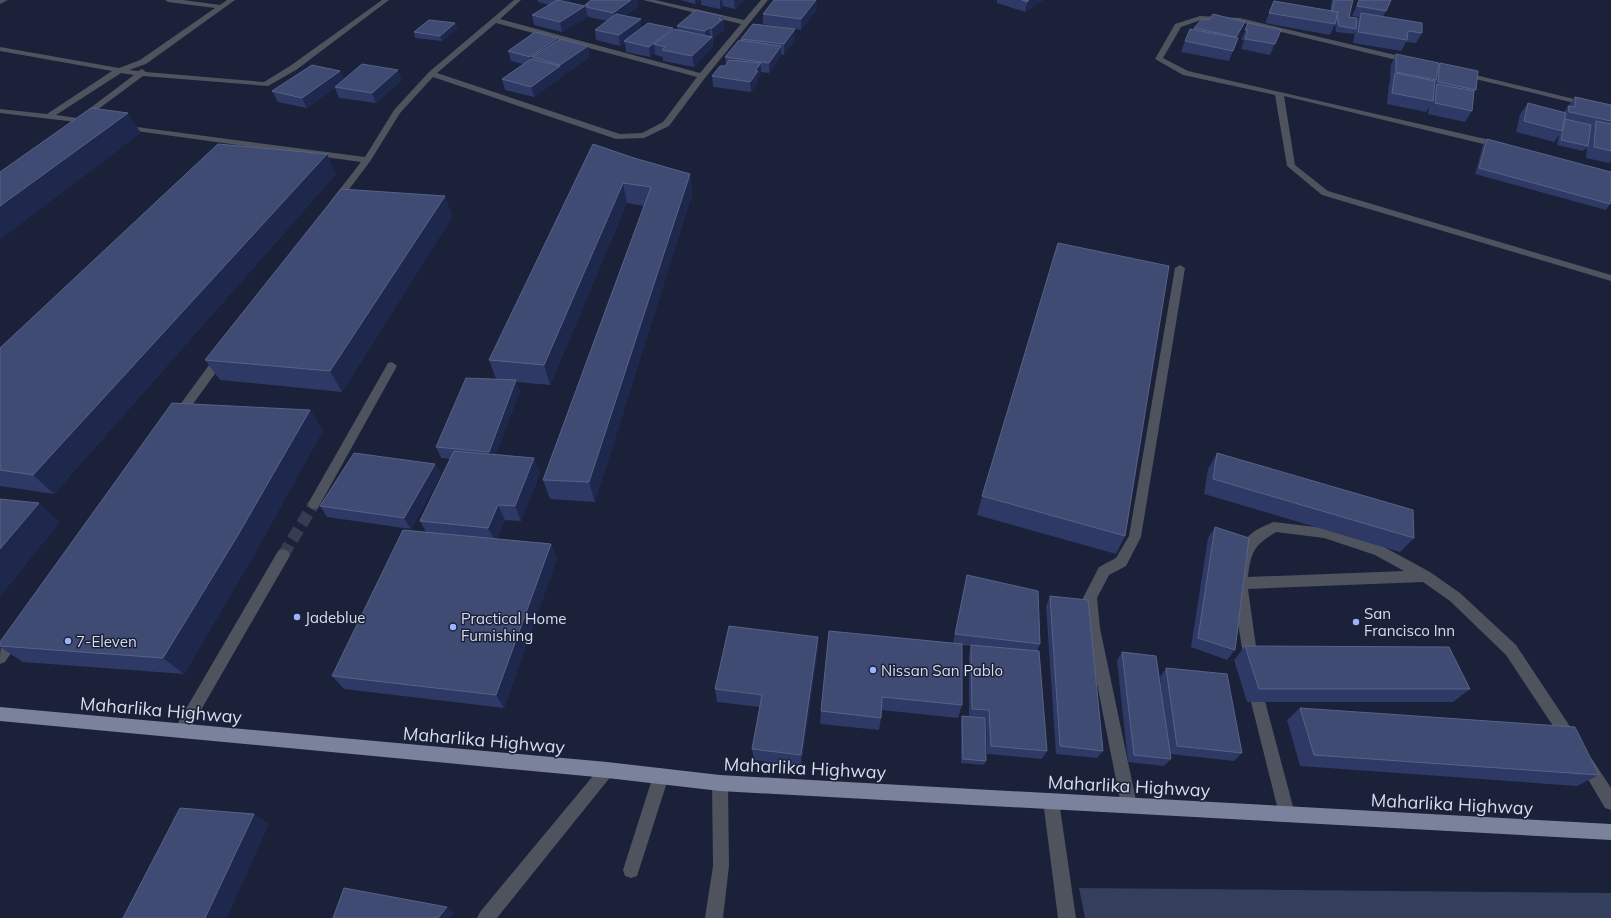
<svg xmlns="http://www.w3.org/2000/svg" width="1611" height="918" font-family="Mulish,sans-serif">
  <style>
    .green { fill: #343e5d }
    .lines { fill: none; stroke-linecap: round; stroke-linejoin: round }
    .minor-tunnel { stroke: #363d53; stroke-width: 12; stroke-dasharray: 12 6; stroke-linecap: butt }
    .minor { fill: #4f535e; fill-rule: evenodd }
    .major { fill: #7a839b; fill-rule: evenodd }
    .wall { fill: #2e3965 }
    .shaded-wall { fill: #1e284d }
    .building { fill: #404b74; stroke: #586287 }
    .poi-dot { fill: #9cb4fd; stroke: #1a2138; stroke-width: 1.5 }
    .labels { text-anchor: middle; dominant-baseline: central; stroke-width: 3; stroke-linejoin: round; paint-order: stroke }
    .poi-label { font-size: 15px; fill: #d8dded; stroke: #1a2138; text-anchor: start }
    .near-street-label { font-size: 18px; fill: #d8dded; stroke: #1a2138 }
  </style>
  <rect width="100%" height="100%" fill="#1a2138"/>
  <!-- green -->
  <path class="green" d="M1079,888l532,5v25h-526z"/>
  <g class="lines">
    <!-- minor-tunnel -->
    <path class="minor-tunnel" d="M283,555l31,-51"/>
    <!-- minor -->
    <path class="minor" d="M0,0h8l-8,4z
      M165,0h18l37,5 7,-5h8l-89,64 -17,6 9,1 4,-2 4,3 118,10 26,-16 92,-66h7l-93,70 -28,16 -125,-10 -58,43 8,1v4l-93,-11v-4l47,5 65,-43 -112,-20v-4l119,21 21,-8 75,-52 -47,-6zM121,73l13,2 -57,43 -21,-3z
      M514,0h7l-21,19 200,54 41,-49 -98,-24h12l89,20 17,-20h7l-63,78 -36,48 -25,12 -28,1 -183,-62 -33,36 -29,47 -33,44 -3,1 -5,-3 31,-40 -239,-33 -4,-2 4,-2 243,32 29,-47 35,-38zM496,23l201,54 -34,45 -21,11 -22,1 -183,-61z
      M1200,16l40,2 172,41v4h-3l-169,-41 -39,-2 -20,7 -18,31 25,13 315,72v4l-3,1 -216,-52 11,69 33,26 283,84v6l-289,-86 -35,-29 -12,-71 -92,-20 -28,-16 20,-35z
      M1459,71l152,37v4l-152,-37z
      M1180,265l5,3 -44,269 -15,29 -17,9 -12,23 3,30 37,177 -2,6 -6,2 -6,-2 -2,-6 -35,-177 -3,-30 16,-31 17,-9 13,-22 46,-268z
      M221,353l4,1 1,3 -1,3 -43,59h-8l-2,-3 2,-3 43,-59z
      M392,362l5,4 -79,142 -4,1 -4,-1 -2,-4 2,-4 78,-137z
      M1274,522l50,6 60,19 46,25 30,21 56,52 59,89 3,5 -3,5 -5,2 -5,-2 -59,-89 -56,-54 -27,-19 -175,7 10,72 -2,5 -5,2 -5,-2 -2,-5c-5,-38 -20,-90 4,-124 4,-6 19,-13 26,-15zM1276,532l48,6 51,17 29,16 -156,6c3,-26 6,-31 28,-45z
      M283,549l5,2 2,4 -2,4 -102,177 -5,2 -5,-2 -3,-5 3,-5 102,-175z
      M15,631l5,2 2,4 -17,25 -5,2c0,-14 0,-28 15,-33z
      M1254,679l5,2 2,5 34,128 -2,6 -6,2 -6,-2 -2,-6 -32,-128 2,-5z
      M1587,756l5,3 19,29v22l-6,-2 -23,-39 -3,-5 3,-5z
      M607,762l5,3 3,5 -3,5 -115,143h-20l3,-6 122,-147z
      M661,768l5,3 3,5 -30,94 -2,6 -6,2 -6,-2 -2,-6 30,-94 3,-5z
      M720,775l6,2 2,6 1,83 -6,52h-18l8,-52 -1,-83 2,-6z
      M1051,793l6,2 2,6 17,117h-18l-15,-117 2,-6z"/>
    <!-- major -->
    <path class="major" d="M0,707l607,55 113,13 891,49v16l-891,-49 -113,-13 -607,-57z"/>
  </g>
  <!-- wall -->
  <path class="wall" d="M537,0h34l-3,2 17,4 2,11 -25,15 -28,-7 -2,-10 18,-10 -12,-3z
    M591,0h46l1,6 -13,10 17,12h31v2h5l-1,-4 46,-7 1,11 -11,8v9l-19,20 -31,-6v-4l-8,-2v-2l-5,4 -24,-5 -1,-9 -5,3 -24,-6 -1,-10 12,-9 -19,-4v-2h-1l-2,-10z
    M680,0h21l-6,4z
    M701,0h44l-10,9 -12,-3 -3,3 -19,-4z
    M774,0h43v9l-16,21 -38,-6v-10z
    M997,0h46l-18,12 -28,-9z
    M1332,0h21l-4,17 8,4 2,-4 -7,-1 7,-16h32l-8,17 39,16 -6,10 -10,-1 -5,9 -48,-8 2,-11 -1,2 -18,-2 -1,-8 -5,11 -65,-12 9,-22 56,10z
    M455,23l2,6 -15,12 -27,-3 -1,-6z
    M1248,23l33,7 -11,25 -29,-6 3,-9h-3z
    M1194,28l47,4 -3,6 -9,23 -48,-9 4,-11z
    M795,29v11l-11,15 -3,-1v2l-12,17 -8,-1v2l-3,4v4l-7,10 -38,-5 -1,-11 13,-10 1,-2 -1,-7 16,-16v-2z
    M558,40l32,17 -28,19v1l-28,20 -29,-7 -3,-11 21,-15 -12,-3 -3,-10z
    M1396,54l42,13 2,-4 36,27 -3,4 -1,17 -7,11 -37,-8 1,-7 -3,5 -39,-8 2,-20 1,-2 1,-17z
    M344,79l58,1 -26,23 -37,-5 -4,-10 -28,20 -29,-6 -6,-11z
    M1575,97l36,8v56l-2,2 -23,-5 1,-11 -4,4 -26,-6 2,-10 -5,7 -38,-10 4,-18 8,-11 36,9z
    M1487,139l123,65 -4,6 -131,-36 8,-29z
    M634,158l56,16 2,20 -97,308 -45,-3 -7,-19 101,-274 -17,-3 -77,182 -34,-3 4,9 -24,63 38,4 6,15 -19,48 -16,-1 -8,19 54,5 6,14 -53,150 -160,-19 -12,-13 94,-144 -6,-11 30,-62 -9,-1 -5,-11 60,-68 -7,-19z
    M336,174l-282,320 -54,-8v-138z
    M445,196l7,21 -110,175 -122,-12 -15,-20z
    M310,410l13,20 -68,123 -71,121 -161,-12 -23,-15v-5z
    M1217,453l197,85 -14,14 -196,-58 4,-25z
    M435,464l6,10 -30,55 -84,-12 -7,-11z
    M982,496l143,40 -9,18 -139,-39z
    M1215,527l20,123 -8,10 -36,-13 17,-109z
    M967,575l73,69 -3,7 10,100 -5,8 -55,-5 -1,-35h-1l1,42 -2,4 -23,-2v-42l1,-5 7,1v-63l2,-8 -9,-1v60l-4,13 -77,-8v8l-2,12 -59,-6 1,-13 132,-68 12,-58z
    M1050,596l53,155 -6,7 -41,-4 -10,-148z
    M818,637v13l-17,117 -47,-7 -2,-11 8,-42 -43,-5 -2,-13z
    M1245,646l225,43 -17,13h-206l-13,-42z
    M1122,652l46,88 -8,-63 6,-9 76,85 -8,8 -64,-7 1,5 -7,7 -36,-4 -11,-101z
    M1300,708l299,67 -22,11 -277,-20 -13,-46z"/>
  <!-- shaded-wall -->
  <path class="shaded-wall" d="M559,0h12l-11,7z
    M631,0h6l1,6 -23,17 -2,-10z
    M695,0h6l-6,4z
    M720,0h2l1,6 -3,3z
    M734,0h11l-10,9z
    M816,0h1v9l-16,21v-11z
    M1029,0h14l-18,12 2,-10z
    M585,6l2,11 -25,15 -2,-10z
    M722,16l2,14 -11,9 -1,-11 7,-9z
    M641,19l1,11 -18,11 1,2 -5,3 -1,-11z
    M1245,22l-4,10 -8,15 3,-10z
    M455,23l2,6 -15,12 -2,-5z
    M673,28l1,11 -20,5 1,9 -5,4 -1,-10z
    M709,28l1,10 -4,3 -1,-10z
    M795,29v11l-11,15v-11z
    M712,37l1,10 -19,20 -2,-11z
    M558,38l2,10 -28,9 2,9 -1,1 -3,-10z
    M588,46l2,11 -28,19 -2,-11z
    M781,46v10l-12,17v-10z
    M761,63v11l-3,4v4l-7,10 -1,-10 5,-11z
    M560,66l2,11 -28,20 -3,-10z
    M398,70l4,10 -26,23 -4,-10z
    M340,71l5,10 -10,6v1l-28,20 -5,-10z
    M128,113l13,20 -141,107v-34z
    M327,154l9,20 -282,320 -21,-19z
    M690,174l2,20 -97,308 -6,-20z
    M623,183l4,20 -77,182 -6,-20z
    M445,196l7,21 -110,175 -12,-21z
    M516,380l4,11 -27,72 -4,-11z
    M310,410l13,20 -68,123 -71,121 -21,-16z
    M534,458l6,15 -19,48 -6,-15z
    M435,464l6,10 -30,55 -7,-11z
    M39,503l21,19 -60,75v-48z
    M498,505l7,15 -9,22 -8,-14z
    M551,544l6,14 -53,150 -8,-13z
    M818,637v13l-17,117v-12z
    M254,814l15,10 -42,94h-22z
    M447,907l7,6 -4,5h-12z"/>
  <!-- building -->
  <path class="building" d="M557,0l28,6 -25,16 -28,-7z
    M591,0h40l-18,13 -27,-6 2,-2h-3z
    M774,0h42l-15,19 -38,-5z
    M1022,0h7l-2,2z
    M1334,0h19l-4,17 8,1 -1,11 -17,-3 -2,-10 1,-4 -6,-1z
    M1359,0h32l-5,11 -29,-5z
    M1274,1l64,11 -3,12 -66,-11z
    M696,10l26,6 -3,3h4l-11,9h-3l-4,3 -28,-5z
    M1361,13l61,10v10l-14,-2 -1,9 -49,-8z
    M616,14l25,5 -22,16 -24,-5z
    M1213,14l32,8 -9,15 -42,-9 8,-9 7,1z
    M429,20l26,3 -15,13 -26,-4z
    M648,23l25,5 -24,19 -25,-6z
    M1248,23l33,7 -6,14 -30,-5 3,-9h-3z
    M753,24l42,5 -11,15 -43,-5z
    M674,29l38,8 -20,19 -30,-6 3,-3 -11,-3z
    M1190,29l48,9 -5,13 -48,-10z
    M535,32l23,6 -28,19 -22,-6z
    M560,39l28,7 -28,19 -28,-8z
    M739,40l42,6 -12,17 -44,-6z
    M1396,54l43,9 -3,17 -40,-8z
    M531,59l29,7 -29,21 -29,-8z
    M729,60l32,3 -6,8h3l-8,11 -38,-6 8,-10h5z
    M1440,63l38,8 -2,19 -38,-8z
    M362,64l36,6 -26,23 -37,-6z
    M312,65l28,6 -38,27 -30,-7z
    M1395,73l40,8 -2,20 -41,-8z
    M1437,84l37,7 -2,20 -37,-8z
    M1575,97l36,8v16l-42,-9 -1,-6 7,1z
    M1528,103l38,10 -4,18 -38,-10z
    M91,108l37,5 -128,93v-34z
    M1565,119l26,6 -3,21 -27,-6z
    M1596,121l15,3v27l-17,-4z
    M1487,139l124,33v25l-1,7 -131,-36z
    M218,144l109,10 -294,321 -33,-5v-122z
    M593,144l41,14 56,16 -101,308 -46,-2 108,-293 -28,-4 -79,182 -55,-5z
    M341,189l104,7 -115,175 -125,-11z
    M1058,243l111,23 -44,270 -143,-40z
    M466,378l50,2 -27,72 -53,-5z
    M172,403l138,7 -72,125 -75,123 -163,-12v-4z
    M454,451l80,7 -19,48 -17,-1 -10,23 -68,-7z
    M354,453l81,11 -31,54 -84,-12z
    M1217,453l196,57 1,28 -201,-59z
    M0,499l39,4 -39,46z
    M1215,527l34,11 -14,112 -37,-12z
    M403,530l148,14 -55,151 -164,-19z
    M967,575l71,16 2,53 -85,-10z
    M1050,596l38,4 15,151 -43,-5z
    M729,626l89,11 -17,118 -49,-6 10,-54 -47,-6z
    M829,631l133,13v61l-80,-8 -1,21 -60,-7z
    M971,645l68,6 8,100 -56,-5 -2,-36 -17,-1z
    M1245,646l204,1 21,42h-211z
    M1122,652l34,4 15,103 -37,-4z
    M1166,668l61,6 15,79 -65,-7z
    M1300,708l275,19 24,48 -285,-20z
    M962,716l23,2 1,43 -23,-2z
    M180,808l74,6 -49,104h-82z
    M344,888l103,19 -9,11h-105z"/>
  <!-- markers -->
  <g class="poi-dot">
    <circle cx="297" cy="617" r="4"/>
    <circle cx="1356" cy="622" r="4"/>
    <circle cx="453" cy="627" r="4"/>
    <circle cx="68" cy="641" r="4"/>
    <circle cx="873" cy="670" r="4"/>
  </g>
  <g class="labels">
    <!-- poi labels -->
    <g class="poi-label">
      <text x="1364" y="613">San<tspan x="1364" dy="17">Francisco Inn</tspan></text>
      <text x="305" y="617">Jadeblue</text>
      <text x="461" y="618">Practical Home<tspan x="461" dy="17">Furnishing</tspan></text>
      <text x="76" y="641">7-Eleven</text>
      <text x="881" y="670">Nissan San Pablo</text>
    </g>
    <!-- near-street labels -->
    <g class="near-street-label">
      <text transform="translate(161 710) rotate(5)">Maharlika Highway</text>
      <text transform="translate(484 740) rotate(5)">Maharlika Highway</text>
      <text transform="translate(805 768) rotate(3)">Maharlika Highway</text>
      <text transform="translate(1129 786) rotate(3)">Maharlika Highway</text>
      <text transform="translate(1452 804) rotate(3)">Maharlika Highway</text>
    </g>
  </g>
</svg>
